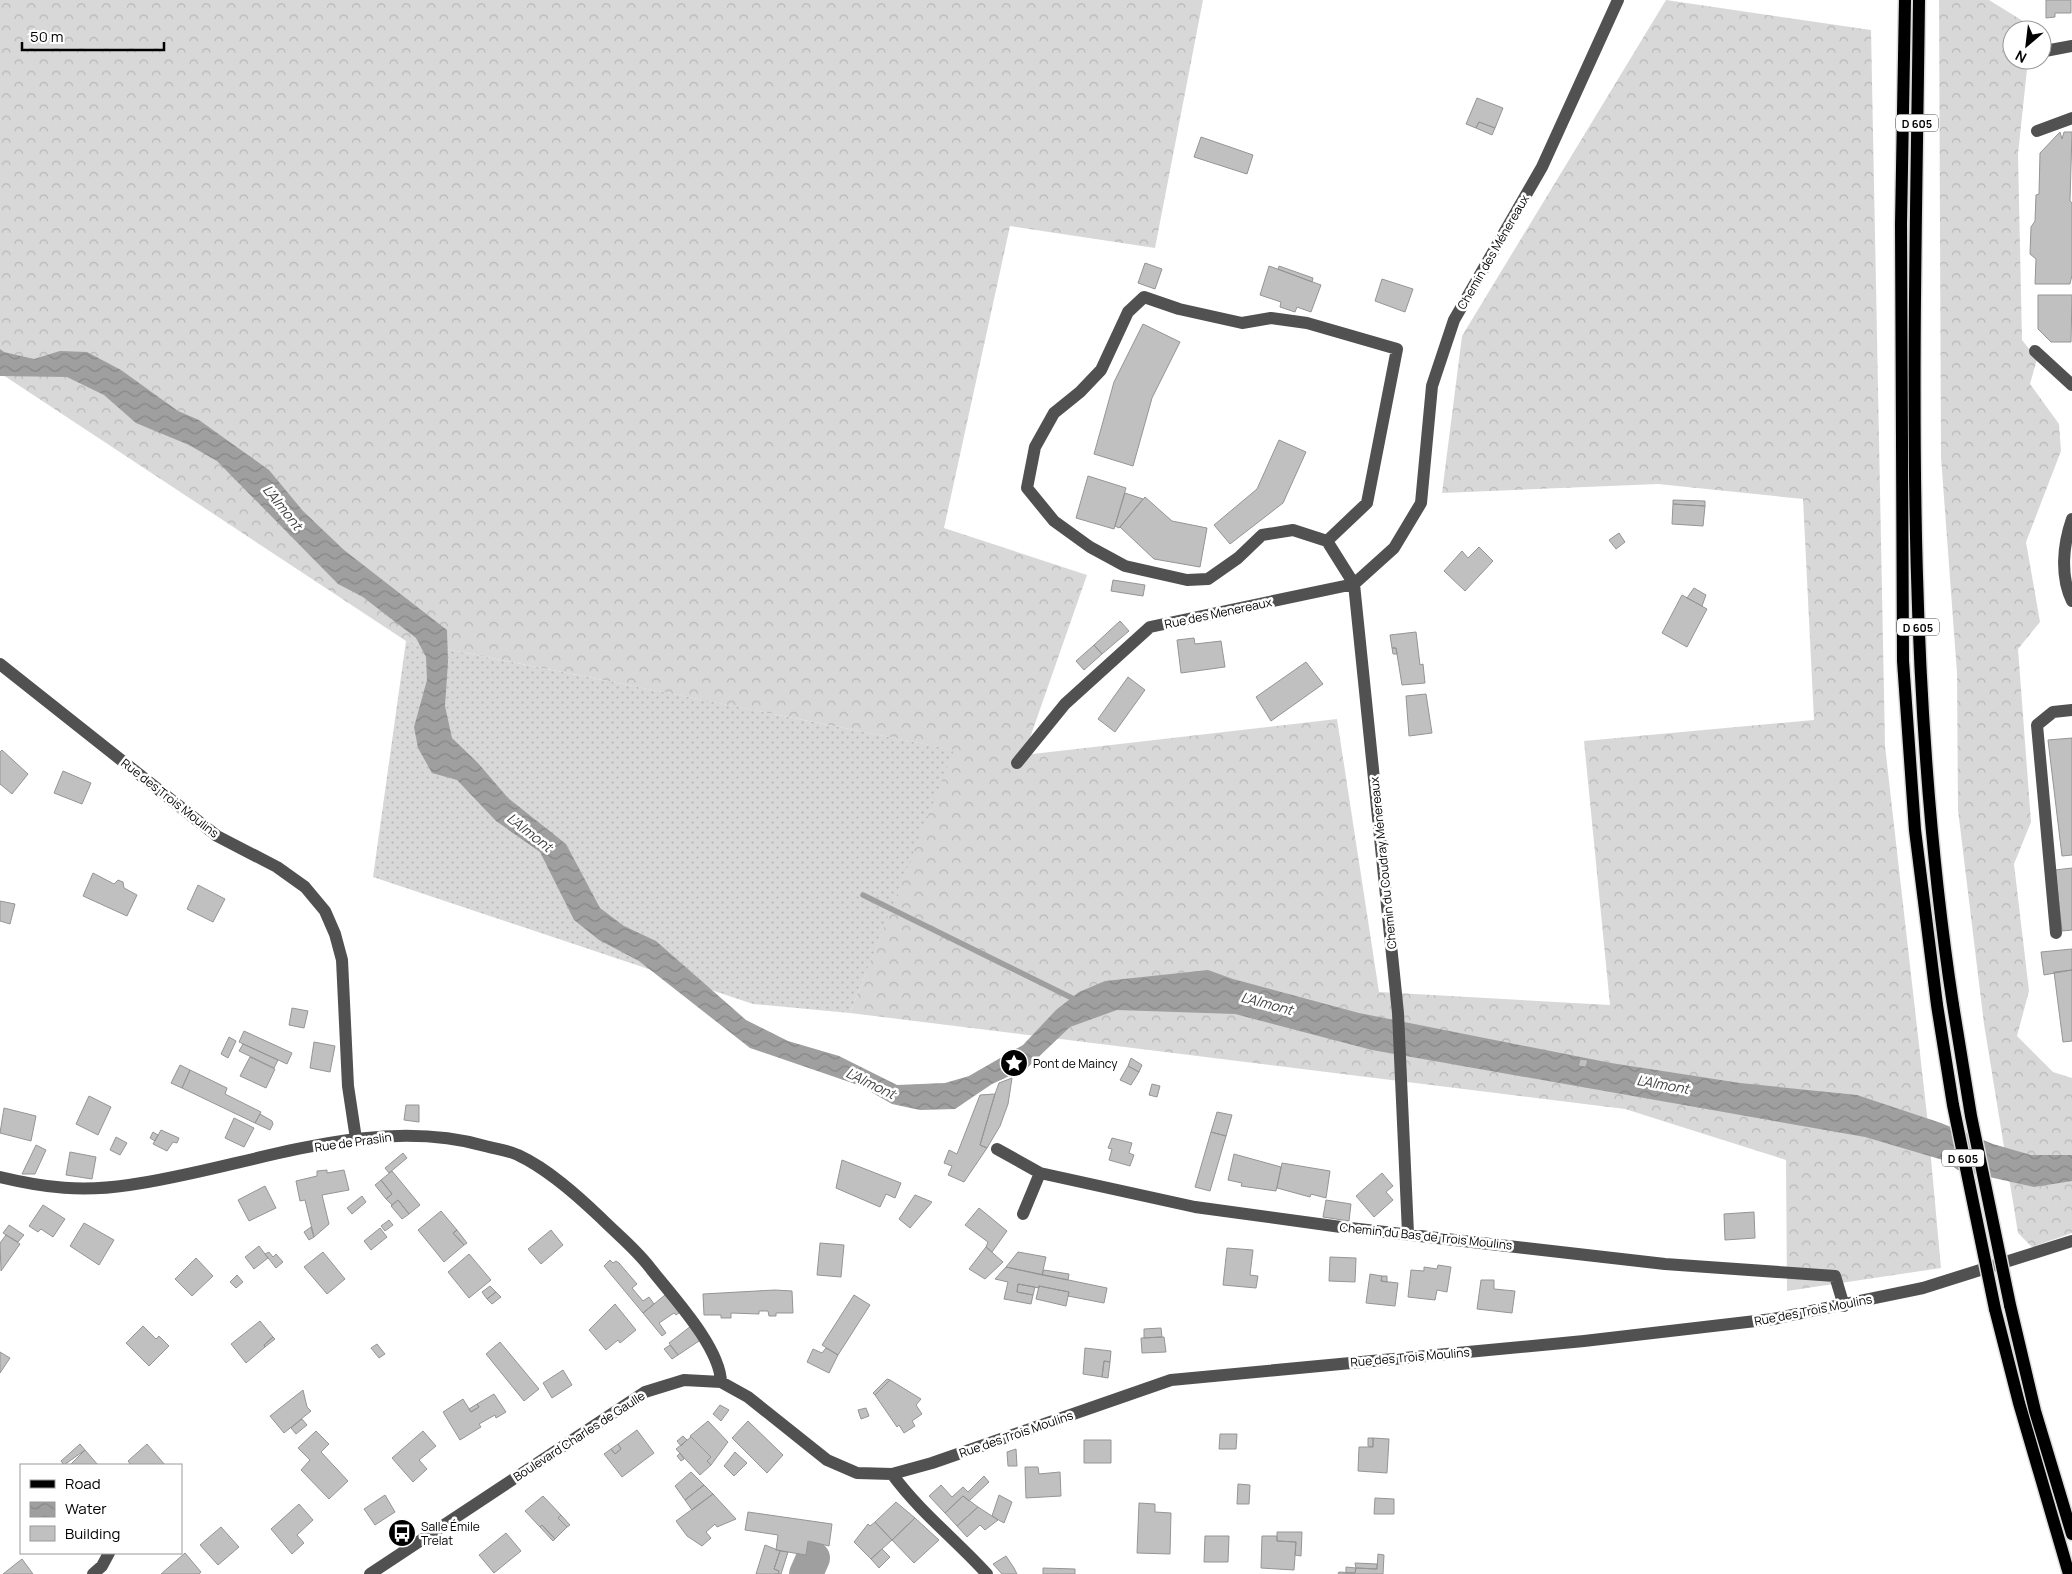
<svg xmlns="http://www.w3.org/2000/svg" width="2072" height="1574" font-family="Manrope,sans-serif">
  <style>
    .grass { fill: url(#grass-dots) }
    .forest { fill: url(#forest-crowns) }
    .water { fill: url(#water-waves) }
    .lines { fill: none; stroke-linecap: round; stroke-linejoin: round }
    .stream { stroke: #9f9f9f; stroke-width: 5.5 }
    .river { stroke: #9f9f9f; stroke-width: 34 }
    .building { fill: #c0c0c0; stroke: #959595 }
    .major-casing { stroke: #dbdbdb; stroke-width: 15 }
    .minor { stroke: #515151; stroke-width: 12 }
    .major { stroke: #000; stroke-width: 12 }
    .major-bridge-casing { stroke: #dbdbdb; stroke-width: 15; stroke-linecap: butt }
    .major-bridge { stroke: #000; stroke-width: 12 }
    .labels { text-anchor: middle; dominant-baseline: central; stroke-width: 5; stroke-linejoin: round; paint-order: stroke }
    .shield { fill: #fff; stroke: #4c4c4c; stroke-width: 1 }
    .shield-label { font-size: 11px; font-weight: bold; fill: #000 }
    .street-label { font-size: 12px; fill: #000; stroke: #fff }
    .poi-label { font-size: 12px; fill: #000; stroke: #fff; text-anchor: start }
    .water-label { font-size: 14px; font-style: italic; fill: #404040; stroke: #fff }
  </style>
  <defs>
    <pattern id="grass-dots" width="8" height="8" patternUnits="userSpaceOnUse" patternTransform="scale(1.25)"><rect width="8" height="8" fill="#d8d8d8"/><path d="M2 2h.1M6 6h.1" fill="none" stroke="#b8b8b8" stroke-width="1.8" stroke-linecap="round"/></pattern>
    <pattern id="forest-crowns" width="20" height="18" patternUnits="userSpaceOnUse" patternTransform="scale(1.25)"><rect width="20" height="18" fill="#d8d8d8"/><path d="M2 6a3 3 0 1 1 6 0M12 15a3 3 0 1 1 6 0" fill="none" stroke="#b8b8b8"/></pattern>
    <pattern id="water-waves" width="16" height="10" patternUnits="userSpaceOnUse" patternTransform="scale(1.25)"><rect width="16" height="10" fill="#9f9f9f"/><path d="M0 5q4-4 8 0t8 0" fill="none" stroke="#878787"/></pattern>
  </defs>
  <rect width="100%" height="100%" fill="#fff"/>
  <!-- grass -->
  <path class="grass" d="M406,641l549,109 -105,263 -97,-9 -380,-127z"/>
  <!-- forest -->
  <path class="forest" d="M0,0h1203l-48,248 -145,-22 -66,302 143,47 -63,180 313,-36 42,273 231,13 -26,-264 230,-21 -11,-221 -145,-15 -216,9 20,-157 204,-336 205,30 14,716 42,369 14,153 -154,23 -1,-131 -161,-51 -775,-96 104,-263 -548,-109 -406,-268z
    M1939,0h50l42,26v4h-19v30h16l-10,94 4,186 15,19 -7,25 29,40 2,27 -35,91 14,80 -22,27 13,173 -17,42 15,127 -12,45 36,36 19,6v155l-40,14 -14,-14 -34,-209 -26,-214 -1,-137 -16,-216z"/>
  <!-- water -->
  <path class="water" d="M0,349l4,3 30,7 26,-8 27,1 34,18 57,41 21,9 70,50 34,41 41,39 103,80 1,32 -3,44 7,32 26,25 30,35 58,46 34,64 24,18 32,15 90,79 42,21 51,15 58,29 48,-2 24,-7 54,-31 33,-35 23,-18 26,-11 103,-11 25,9 126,34 252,50 129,20 117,12 84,28 52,21 38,11h41v26l-38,6 -76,-17 -15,-10 -78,-23 -493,-87 -137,-36 -118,-4 -47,17 -43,41 -35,16 -37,25 -35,1 -28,-6 -31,-18 -111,-38 -111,-87 -40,-21 -25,-20 -34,-68 -44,-31 -39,-41 -25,-7 -14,-25 -4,-21 13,-47 -1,-23 -10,-19 -53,-41 -25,-13 -121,-123 -28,-16 -53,-22 -32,-28 -37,-18 -67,-1z"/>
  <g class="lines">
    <!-- stream -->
    <path class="stream" d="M863,895l213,105"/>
    <!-- river -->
    <path class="river" d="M806,1574l7,-16"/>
  </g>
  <!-- building -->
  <path class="building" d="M2046,0h25v13h-16v4l-9,1z
    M1477,98l26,10 -8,20 -16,-6 -3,6 -10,-4z
    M1479,122l16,6 -3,7 -16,-7z
    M2060,132l2,7 2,-7h8l-2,69 2,2v72l-2,9h-35l1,-25 -6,-5 1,-27 4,-6 1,-26 3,-1 1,-41z
    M1201,137l52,18 -6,19 -53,-17z
    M1145,263l17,6 -7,20 -17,-6z
    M1269,266l52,19 -10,27 -14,-5 -2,5 -15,-5 1,-5 -21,-7z
    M1279,266l34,12 -1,4 -34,-13z
    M1382,279l31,10 -8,23 -30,-11z
    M2038,295h34l-1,47h-20l-13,-13z
    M1143,324l37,18 -28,56 -19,68 -39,-12 20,-72z
    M1279,440l27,12 -23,51 -53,41 -16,-19 43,-36z
    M1088,476l38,12 -12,41 -38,-11z
    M1125,493l18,6 -24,29 -4,-2z
    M1145,497l27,24 35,7 -7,39 -46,-8 -34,-32z
    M1673,500l32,1v5l-32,-2z
    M1673,504l32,2 -2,20 -31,-2z
    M1619,533l6,9 -9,7 -7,-9z
    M1479,547l14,14 -28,30 -21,-20 18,-20 6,7z
    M1113,580l32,5 -2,11 -32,-5z
    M1694,588l12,7 -4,11 -15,-8z
    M1682,595l25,14 -20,38 -25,-14z
    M1120,621l9,10 -27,23 -8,-9z
    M1416,632l4,33 3,-1 2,19 -23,2 -6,-37h-4l-2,-13z
    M1194,638l1,6 26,-3 4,26 -44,6 -4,-33z
    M1094,645l8,9 -18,16 -8,-9z
    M1392,648h4l1,6h-4z
    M1306,662l17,22 -52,37 -15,-24z
    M1128,677l17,13 -30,42 -17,-13z
    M1426,694l6,39 -23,3 -3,-40z
    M2072,738v117l-10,1 -14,-116z
    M2,750l26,24 -16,20 -12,-10v-32z
    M63,771l28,12 -9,21 -28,-11z
    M2072,868v62l-10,1 -7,-61z
    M93,873l21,11 4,-4 5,2 1,6 13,7 -10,21 -44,-20z
    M198,885l27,14 -12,23 -26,-13z
    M0,901l15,3 -5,20 -10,-3z
    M2072,949v21l-28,5 -3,-23z
    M2072,970v71l-9,1 -9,-70z
    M292,1008l16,3 -4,17 -15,-3z
    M244,1031l48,22 -5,11 -48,-22z
    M229,1037l7,4 -8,17 -7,-4z
    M314,1042l21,4 -5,26 -20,-4z
    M243,1044l35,16 -4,8 -35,-17z
    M250,1057l25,12 -9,19 -26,-12z
    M1131,1058l11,7 -3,7 -11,-6z
    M1580,1059l8,1 -2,7 -8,-1z
    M180,1065l10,5 -8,18 -11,-5z
    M1128,1066l11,6 -8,13 -11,-5z
    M190,1070l37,18 -2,6 36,18 -6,11 -73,-35z
    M1012,1078l-4,26 -8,22 -13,22 -7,-3 15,-51 4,-11z
    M1152,1084l8,2 -3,11 -8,-2z
    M995,1094l-15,51 7,3 -23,34 -16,-7 4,-9 -8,-3 5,-13 8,4 23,-59z
    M89,1096l22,11 -13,28 -22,-11z
    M406,1105h13v17l-15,-2z
    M4,1108l32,8 -5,25 -31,-8z
    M1217,1112l15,3 -6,21 -15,-4z
    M260,1114l12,7 1,3 -3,6 -15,-7z
    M234,1118l20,10 -10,19 -19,-9z
    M161,1130l18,8 -2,5 -4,-1 -6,9 -14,-7z
    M153,1132l5,3 -3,6 -5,-3z
    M1211,1132l15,4 -16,55 -15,-4z
    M116,1137l11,6 -7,12 -10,-5z
    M1112,1138l20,5 -3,10 5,2 -4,11 -21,-6 3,-11 -4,-1z
    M36,1145l10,5 -11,24h-13z
    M70,1152l26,5 -4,22 -26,-4z
    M403,1153l4,5 -18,15 -4,-5z
    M1234,1154l47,13 -5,24 -35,-5 1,-3 -14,-3z
    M842,1160l59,23 -6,15 -9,-4 -6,13 -44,-19z
    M1282,1163l48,8 -4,27 -15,-4 -1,3 -33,-9z
    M327,1170v3l17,-3 5,20 -27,5 7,29 -15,13 -9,-37 -5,1 -4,-20 21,-5v-5z
    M392,1171l28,34 -11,9 -11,-14 -6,5 -6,-6 6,-5 -11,-14z
    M1382,1173l11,13 -7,6 7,8 -19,17 -18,-21z
    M381,1180l11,14 -6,5 -11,-14z
    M265,1186l11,22 -27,13 -11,-21z
    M915,1195l17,7 -22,26 -11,-9z
    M362,1196l4,6 -14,12 -5,-6z
    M398,1200l11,14 -7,5 -11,-13z
    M1326,1200l25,4 -2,17 -26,-4z
    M43,1205l22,14 -12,18 -12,-8 -3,3 -9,-6z
    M979,1208l28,23 -15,21 -6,-5 2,-5 -23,-17z
    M441,1211l16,19 -4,3 11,12 -20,17 -26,-32z
    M1754,1212l1,26 -30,2 -1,-26z
    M389,1220l4,5 -8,6 -4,-5z
    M84,1223l30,17 -15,25 -29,-19z
    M9,1225l15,10 -6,7 -15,-9z
    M311,1227l3,10 -5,3 -5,-8z
    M380,1228l7,9 -16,13 -7,-9z
    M457,1230l10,13 -3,2 -11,-12z
    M551,1230l12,15 -22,19 -13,-15z
    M6,1235l14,9 -19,27 -1,-28z
    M820,1243l24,2 -3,32 -24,-2z
    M259,1246l9,12 -14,11 -9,-12z
    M986,1247l17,15 -18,17 -16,-10z
    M1227,1248l26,2 -3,25 8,1 -2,12 -33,-3z
    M269,1252l4,5 3,-3 7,8 -7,6 -11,-14z
    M323,1252l22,27 -18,15 -23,-27z
    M1018,1252l28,5 -4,18 -36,-8z
    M469,1254l22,26 -22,18 -21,-26z
    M1330,1257l26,1 -1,24 -26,-1z
    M196,1258l17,18 -21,20 -17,-17z
    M610,1260l3,3 3,-2 3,2 18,21 -5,4 11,13 6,-4 5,7 -11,9 -39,-47z
    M1438,1265l13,2 -4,25 -10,-2 -2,10 -27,-3 3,-27 13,1v-4l13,2z
    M1006,1267l101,21 -3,15 -36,-7 1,-4 -30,-6v2l-21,-4 -1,8 16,3 -2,9 -27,-5 4,-17 -13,-3z
    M1044,1270l25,4 -1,6 -26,-5z
    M1370,1274l12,2 -1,5 17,2 -3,23 -29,-3z
    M237,1275l6,7 -7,6 -6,-6z
    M1382,1276h5v6l-6,-1z
    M1481,1280h13v9l21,2 -3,22 -35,-4z
    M1018,1284l17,3 -2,8 -16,-3z
    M490,1286l6,6 -9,7 -5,-7z
    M1039,1286l30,6 -3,14 -30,-7z
    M775,1290l17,1 1,22h-17v3h-7l-1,-5h-9v3l-28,-1v5h-10v-3h-17l-1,-21z
    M496,1292l5,5 -9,7 -5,-5z
    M665,1295l15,17 -4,3 -2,-2 -15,10 7,10 -4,3 -19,-23z
    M854,1295l16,10 -32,50 -16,-10z
    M615,1304l21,26 -16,13 -2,-3 -12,10 -17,-20z
    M260,1321l13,16 -9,8 1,2 -19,16 -15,-19z
    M143,1326l13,13 3,-3 10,10 -20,20 -23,-23z
    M691,1326l11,13 -24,16 -9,-12z
    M1161,1328l1,9 -18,1v-9z
    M273,1337l2,2 -10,8 -1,-2z
    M1164,1337l2,15 -24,1 -1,-15z
    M500,1342l39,47 -15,12 -38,-47z
    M377,1344l8,10 -6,4 -8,-10z
    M670,1345l8,10 -6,4 -8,-10z
    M826,1348l12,7 -9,18 -22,-11 6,-13 9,4z
    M1085,1348l26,3 -1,11 -6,-1 -2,16 -19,-3z
    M0,1352l10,6 -10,15z
    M1104,1361l6,1 -2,16 -6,-1z
    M563,1370l9,15 -20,13 -9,-15z
    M887,1379l3,1 -15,15 -2,-2z
    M890,1380l31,19 -5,6 6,9 -10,7 3,5 -11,7 -5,-8 -2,2 -22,-32z
    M303,1390l4,17 4,4 -27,22 -14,-17z
    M494,1394l12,18 -10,6 -1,-3 -16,9 2,3 -21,13 -17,-28 20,-13 8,13 8,-5 -2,-3z
    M477,1404l2,3 -8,5 -2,-3z
    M720,1405l9,5 -8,11 -8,-7z
    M866,1408l3,8 -8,3 -3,-9z
    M302,1419l5,6 -11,9 -5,-6z
    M708,1421l20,21 -17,23 -4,-4 4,-4 -21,-21z
    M748,1421l35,34 -16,18 -35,-35z
    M637,1430l17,23 -32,24 -18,-23 7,-5 4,5 6,-5 -3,-5z
    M316,1431l13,13 -8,8 27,29 -19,18 -28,-29 9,-10 -12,-12z
    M423,1431l13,15 -17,14 8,9 -14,13 -21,-24z
    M1220,1434h17l-1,15h-17z
    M683,1436l4,4 -6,6 -4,-5z
    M691,1437l20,20 -4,4 4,4 -11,10 -24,-26z
    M1368,1438h5v9l-5,-1z
    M1373,1438l16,1 -2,34 -29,-2 1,-24h14z
    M1084,1440h27v23h-27z
    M80,1444l5,6 -21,15 -3,-4z
    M147,1444l18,21h-34l-3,-4z
    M618,1444l3,5 -6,5 -4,-5z
    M1016,1449l1,17h-9l-1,-14z
    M85,1450l13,15h-28z
    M735,1452l12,11 -13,13 -10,-10z
    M680,1453l4,6 -3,2 -4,-5z
    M1025,1467h13l1,7 21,-2 1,24 -35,2z
    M691,1472l13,13 -19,15 -10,-14z
    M984,1476l5,6 -20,19 -6,-5 -18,17 -16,-17 12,-11 11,12 11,-10 5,5z
    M1238,1484l12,1 -1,19h-12z
    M704,1485l9,9 -21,16 -7,-10z
    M713,1494l23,25 -19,8 -2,-3 -9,8 5,6 -9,8 -15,-10 -11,-15z
    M385,1495l10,17 -20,13 -11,-16z
    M999,1495l13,7 -8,21 -12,-7z
    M543,1496l18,19 -3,3 9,9 -12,12 -13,-14 -2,2 -15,-16z
    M963,1496l15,11 -21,19 -12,-13z
    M1375,1498l19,1v15h-20z
    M896,1502l19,16 -23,22 -17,-18z
    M1139,1503l16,1v8l16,1 -1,41 -33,-1z
    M299,1504l14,16 -16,15 7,8 -12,11 -21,-25z
    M978,1507l20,13 -13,10 -5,-5 -13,12 -10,-11z
    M748,1512l84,12 -3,22 -21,-5 -2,14 -30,-5 2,-15 -33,-5z
    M561,1515l9,10 -3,2 -9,-9z
    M915,1518l24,22 -25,23 -22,-23z
    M875,1522l17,18 -21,19 -17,-17 14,-18 2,2z
    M542,1525l13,14 -2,2 -13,-14z
    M221,1527l18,20 -21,18 -18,-20z
    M1277,1532h25l-1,24 -6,-1 1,-13 -19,-1z
    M506,1533l15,18 -27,22 -15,-18z
    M1205,1536h24l-1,26h-24z
    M1262,1536h15v5l19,1 -2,28 -33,-2z
    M765,1545l15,6 -6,18 5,2 -1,3h-22z
    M882,1549l8,8 -11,11 -8,-9z
    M780,1551l8,1 -7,22h-3l1,-3 -5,-2z
    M185,1553l16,19 -2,2h-38z
    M1378,1554l6,1 -1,19h-45l1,-2 16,1 1,-5 21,1z
    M1006,1556l8,12 3,6h-15l-9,-10z
    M22,1559l11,15h-30z
    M1355,1563l22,1v5l-21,-1z
    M1346,1567l10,1 -1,5h-9z
    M1043,1568l32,1v5h-32z"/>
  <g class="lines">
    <!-- major casing -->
    <g class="major-casing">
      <path id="major" d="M1905,0l-4,224 2,437 12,169 22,175
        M1919,0c-4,336 -17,672 34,1005
        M2010,1305l25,106 37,123
        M1995,1309l24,94 50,171"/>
    </g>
    <!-- minor -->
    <path class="minor" d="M2045,51l27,-5
      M2037,131l35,-13
      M2035,351l37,34
      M2072,519c-9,26 -12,57 0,82
      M1327,541l40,-38 30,-154 -90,-26 -36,-5 -29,5 -63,-14 -35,-12 -16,15 -27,58 -21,22 -26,21 -19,34 -8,41 27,33 36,26 35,19 62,14 21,-1 30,-21 24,-23 31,-5 34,11 27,43 44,429 10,220
      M1354,584l40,-36 27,-45 11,-117 22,-66 88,-153 76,-167
      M0,664l217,172 60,31 28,20 20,24 10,23 7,26 6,126 8,53
      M1017,763l48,-59 85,-77 204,-43
      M2056,933l-19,-208 16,-13 19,-2
      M997,1149l43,24 155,34 146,20 324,37 170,12 9,30
      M0,1177c46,11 82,15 129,8 116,-16 239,-72 356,-39 11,3 23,4 33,9 30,14 59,40 83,63 17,17 36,32 50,51 22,28 69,78 70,113
      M1023,1214l17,-41
      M892,1474c27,37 64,66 95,100
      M93,1574l9,-8 7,-13
      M370,1574l275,-182 39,-12 37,2 27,15 79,63 30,13 35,1 40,-11 239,-83 413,-39 189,-22 150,-31 149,-47"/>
    <!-- major -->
    <use href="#major" class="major"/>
    <!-- major-bridge casing -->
    <g class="major-bridge-casing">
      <path id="major-bridge" d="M1937,1005l16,100 42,204
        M1953,1005l18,111 39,189"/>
    </g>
    <!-- major-bridge -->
    <use href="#major-bridge" class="major-bridge"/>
  </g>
  <!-- icons -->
  <defs>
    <g id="sight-disc" transform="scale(1.4375)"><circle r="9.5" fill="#000" stroke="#fff"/><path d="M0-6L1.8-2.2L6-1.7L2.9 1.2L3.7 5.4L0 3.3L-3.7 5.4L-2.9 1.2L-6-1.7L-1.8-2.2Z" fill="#fff"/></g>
    <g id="bus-disc" transform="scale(1.4375)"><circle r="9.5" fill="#000" stroke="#fff"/><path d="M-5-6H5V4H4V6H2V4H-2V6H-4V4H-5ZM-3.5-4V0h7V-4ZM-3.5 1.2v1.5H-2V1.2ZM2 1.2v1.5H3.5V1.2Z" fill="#fff"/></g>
  </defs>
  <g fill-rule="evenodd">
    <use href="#sight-disc" x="1014" y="1063"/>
    <use href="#bus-disc" x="402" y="1533"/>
  </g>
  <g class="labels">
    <!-- shield labels -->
    <g class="shield">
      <rect x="1896" y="114.5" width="42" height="17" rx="4"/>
      <rect x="1897" y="618.5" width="42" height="17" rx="4"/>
      <rect x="1942" y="1149.5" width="42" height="17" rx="4"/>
    </g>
    <g class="shield-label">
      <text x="1917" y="123">D 605</text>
      <text x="1918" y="627">D 605</text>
      <text x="1963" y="1158">D 605</text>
    </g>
    <!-- street labels -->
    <g class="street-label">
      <text transform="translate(1493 252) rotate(-60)">Chemin des Ménereaux</text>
      <text transform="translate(1218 613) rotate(-12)">Rue des Menereaux</text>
      <text transform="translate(170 798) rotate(38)">Rue des Trois Moulins</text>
      <text transform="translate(1383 863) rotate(-96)">Chemin du Coudray Ménereaux</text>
      <text transform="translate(353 1142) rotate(-8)">Rue de Praslin</text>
      <text transform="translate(1426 1236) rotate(6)">Chemin du Bas de Trois Moulins</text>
      <text transform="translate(1813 1310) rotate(-11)">Rue des Trois Moulins</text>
      <text transform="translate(1410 1357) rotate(-5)">Rue des Trois Moulins</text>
      <text transform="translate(1016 1434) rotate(-19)">Rue des Trois Moulins</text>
      <text transform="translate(579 1436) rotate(-33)">Boulevard Charles de Gaulle</text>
    </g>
    <!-- poi labels -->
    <g class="poi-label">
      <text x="1033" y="1063">Pont de Maincy</text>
      <text x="421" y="1526">Salle Émile<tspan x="421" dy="14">Trelat</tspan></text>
    </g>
    <!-- water labels -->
    <g class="water-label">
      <text transform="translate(283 507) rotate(51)">L'Almont</text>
      <text transform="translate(530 832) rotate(38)">L'Almont</text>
      <text transform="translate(1267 1003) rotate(15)">L'Almont</text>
      <text transform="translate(871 1083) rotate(26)">L'Almont</text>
      <text transform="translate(1663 1084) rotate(10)">L'Almont</text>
    </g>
  </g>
  <!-- legend -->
  <rect x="20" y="1464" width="162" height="90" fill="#ffffff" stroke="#999999"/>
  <rect x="30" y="1480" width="25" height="8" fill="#000000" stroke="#999999"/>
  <text x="65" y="1489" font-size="15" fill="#000000">Road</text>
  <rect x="30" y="1502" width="25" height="15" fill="url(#water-waves)" stroke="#999999"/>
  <text x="65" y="1514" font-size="15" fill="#000000">Water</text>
  <rect x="30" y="1526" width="25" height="15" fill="#c0c0c0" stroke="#999999"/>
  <text x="65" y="1539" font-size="15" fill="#000000">Building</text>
  <!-- north arrow -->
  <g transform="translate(2027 45) rotate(208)"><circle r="24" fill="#ffffff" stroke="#999999"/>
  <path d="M0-4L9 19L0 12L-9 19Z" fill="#000000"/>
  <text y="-8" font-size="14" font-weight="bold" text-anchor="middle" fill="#000000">N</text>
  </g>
  <!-- scale -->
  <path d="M22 42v8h142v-8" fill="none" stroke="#000000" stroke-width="2.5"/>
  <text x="30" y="42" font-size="15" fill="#000000" stroke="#ffffff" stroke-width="4" paint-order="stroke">50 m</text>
</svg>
